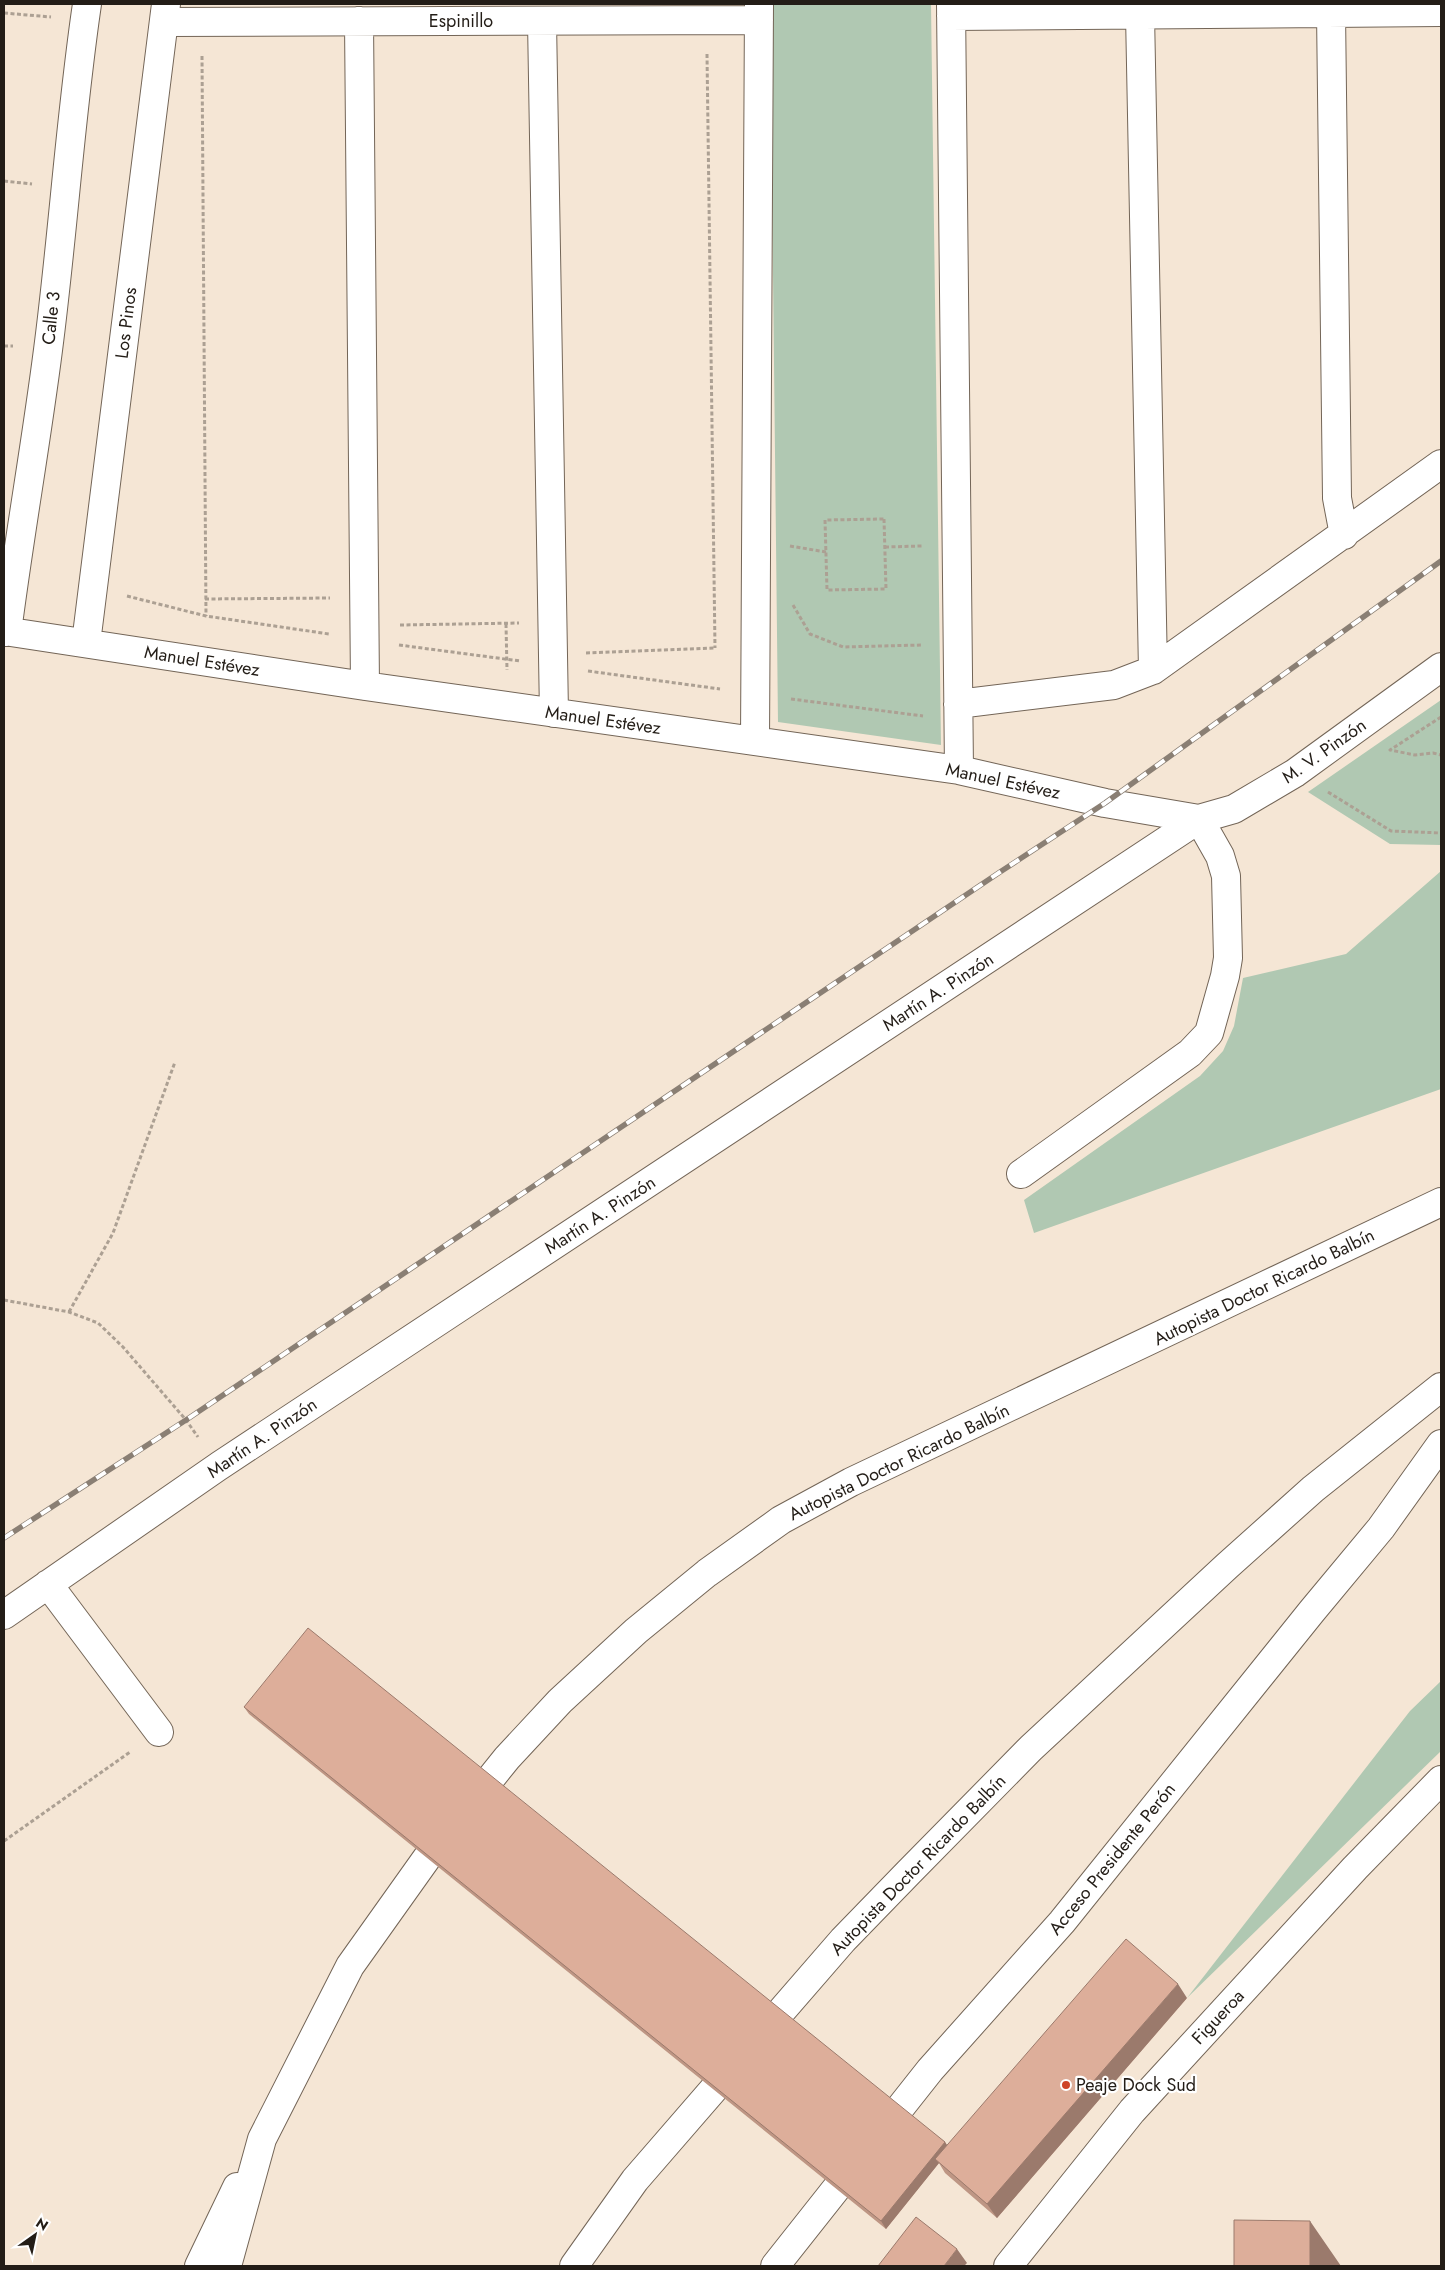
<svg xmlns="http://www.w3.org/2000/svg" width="1445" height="2270" font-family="Jost,sans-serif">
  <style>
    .green { fill: #b0c8b2 }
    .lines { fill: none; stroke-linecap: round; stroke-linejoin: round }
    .minor-casing { stroke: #736557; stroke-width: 30 }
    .motorway-casing { stroke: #736557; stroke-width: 30 }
    .path { stroke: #aca093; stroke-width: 3; stroke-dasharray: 4 2.5; stroke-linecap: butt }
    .minor { stroke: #fff; stroke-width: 28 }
    .motorway { stroke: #fff; stroke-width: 28 }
    .rail-casing { stroke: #8a7f74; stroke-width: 5.5 }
    .rail { stroke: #fff; stroke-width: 4; stroke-dasharray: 11; stroke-linecap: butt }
    .wall { fill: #be9684 }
    .shaded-wall { fill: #9b7a6c }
    .building { fill: #ddae9a; stroke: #9b7a6c }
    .poi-dot { fill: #ce4428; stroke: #fff; stroke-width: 2 }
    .labels { text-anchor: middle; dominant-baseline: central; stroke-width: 4.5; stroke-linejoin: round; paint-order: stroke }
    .street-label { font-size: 18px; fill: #231d17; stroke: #fff }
    .poi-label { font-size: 18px; fill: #231d17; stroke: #fff; text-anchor: start }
  </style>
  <rect width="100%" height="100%" fill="#f5e6d5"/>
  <!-- green -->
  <path class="green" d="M770,4h161l10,741 -163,-23z
    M1441,700v145l-51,-1 -82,-52z
    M1441,871v218l-407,144 -10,-33 176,-124 23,-25 11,-25 9,-48 103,-24z
    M1441,1681v70l-254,247 223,-287z"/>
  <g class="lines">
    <!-- minor casing -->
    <g class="minor-casing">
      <path id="minor" d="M951,4l8,766
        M1331,12l6,486 7,37
        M1140,14l13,656
        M951,16l490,-4
        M359,21l6,665
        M542,21l12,692
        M164,22l595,-2
        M4,631l361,55 594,84 146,33 94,16
        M7,632c12,-94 29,-188 41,-282 15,-115 22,-231 39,-346
        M86,643l80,-639
        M958,704l156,-19 39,-15 288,-206
        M755,741l4,-737
        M1021,1174l169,-121 19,-20 16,-57 3,-18 -2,-82 -6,-20 -21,-37
        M48,1584l111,148
        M4,1615l215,-149 980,-647 35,-10 61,-36 146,-106
        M1008,2266l124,-155 223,-243 86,-88"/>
    </g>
    <!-- motorway casing -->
    <g class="motorway-casing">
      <path id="motorway" d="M199,2266l38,-79
        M227,2266l35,-127 88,-173 79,-111 78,-97 53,-57 76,-70 71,-58 74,-53 70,-38 590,-280
        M574,2266l61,-86 208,-240 66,-68 122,-124 196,-182 86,-77 128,-102
        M775,2266l155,-196 132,-148 250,-311 69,-83 60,-84"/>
    </g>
    <!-- path -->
    <path class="path" d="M4,13l47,4
      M707,54l8,594
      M202,56l4,560
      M4,181l28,3
      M4,346h9
      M884,519l2,70 -59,1 -2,-70z
      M790,546l36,6
      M885,547l37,-1
      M127,596l79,20 123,18
      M205,599l125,-1
      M793,605l17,29 33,13 79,-2
      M506,624l1,46
      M400,625l119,-2
      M399,645l121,16
      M586,653l129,-5
      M588,671l132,18
      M791,699l132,17
      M1441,717l-51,33 25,5 18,-2 8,2
      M1328,792l63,39 50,2
      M4,1300l65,12 29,11 25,24 63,73 12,17
      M69,1312l44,-79 62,-171
      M4,1841l126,-89"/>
    <!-- minor -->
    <use href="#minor" class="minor"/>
    <!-- motorway -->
    <use href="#motorway" class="motorway"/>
    <!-- rail casing -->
    <g class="rail-casing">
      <path id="rail" d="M4,1538l182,-118 814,-548 105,-69 336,-242"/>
    </g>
    <!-- rail -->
    <use href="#rail" class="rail"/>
  </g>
  <!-- wall -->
  <path class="wall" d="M244,1707l701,435 2,3 240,-147 -190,220 -52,-45 -6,-10 -53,66 -637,-515z"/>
  <!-- shaded-wall -->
  <path class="shaded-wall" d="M1178,1984l9,14 -190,220 -10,-14z
    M945,2142l5,8 -15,9 4,4 -53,66 -5,-8z
    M1310,2221l31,45h-31z
    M957,2249l10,14 -3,3h-20z"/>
  <!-- building -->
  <path class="building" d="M308,1628l637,514 -64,79 -637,-514z
    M1126,1939l52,45 -191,220 -52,-45z
    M916,2217l41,32 -13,17h-66z
    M1234,2220l76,1v45h-76z"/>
  <!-- markers -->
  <circle class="poi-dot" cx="1066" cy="2085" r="5"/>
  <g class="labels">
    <!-- street labels -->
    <g class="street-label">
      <text x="461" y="21">Espinillo</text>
      <text transform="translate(51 318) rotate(-84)">Calle 3</text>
      <text transform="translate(126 323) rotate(-83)">Los Pinos</text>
      <text transform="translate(202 661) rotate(9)">Manuel Estévez</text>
      <text transform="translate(603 720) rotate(8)">Manuel Estévez</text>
      <text transform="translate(1324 751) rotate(-35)">M. V. Pinzón</text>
      <text transform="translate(1003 781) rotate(12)">Manuel Estévez</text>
      <text transform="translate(938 992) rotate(-33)">Martín A. Pinzón</text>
      <text transform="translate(600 1215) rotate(-33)">Martín A. Pinzón</text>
      <text transform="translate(1264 1287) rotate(-26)">Autopista Doctor Ricardo Balbín</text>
      <text transform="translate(262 1438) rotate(-34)">Martín A. Pinzón</text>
      <text transform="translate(899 1462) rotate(-26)">Autopista Doctor Ricardo Balbín</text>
      <text transform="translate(1112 1859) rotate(-51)">Acceso Presidente Perón</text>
      <text transform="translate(918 1865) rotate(-46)">Autopista Doctor Ricardo Balbín</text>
      <text transform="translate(1218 2017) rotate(-47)">Figueroa</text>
    </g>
    <!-- poi labels -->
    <g class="poi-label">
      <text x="1076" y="2085">Peaje Dock Sud</text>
    </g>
  </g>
  <!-- border -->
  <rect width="1445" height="2270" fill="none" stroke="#231d17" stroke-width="10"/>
  <!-- north arrow -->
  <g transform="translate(35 2235) rotate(33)" stroke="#ffffff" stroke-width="4" paint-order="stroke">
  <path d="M0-4L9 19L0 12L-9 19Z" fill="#231d17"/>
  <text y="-8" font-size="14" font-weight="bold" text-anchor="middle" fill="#231d17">N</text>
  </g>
</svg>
